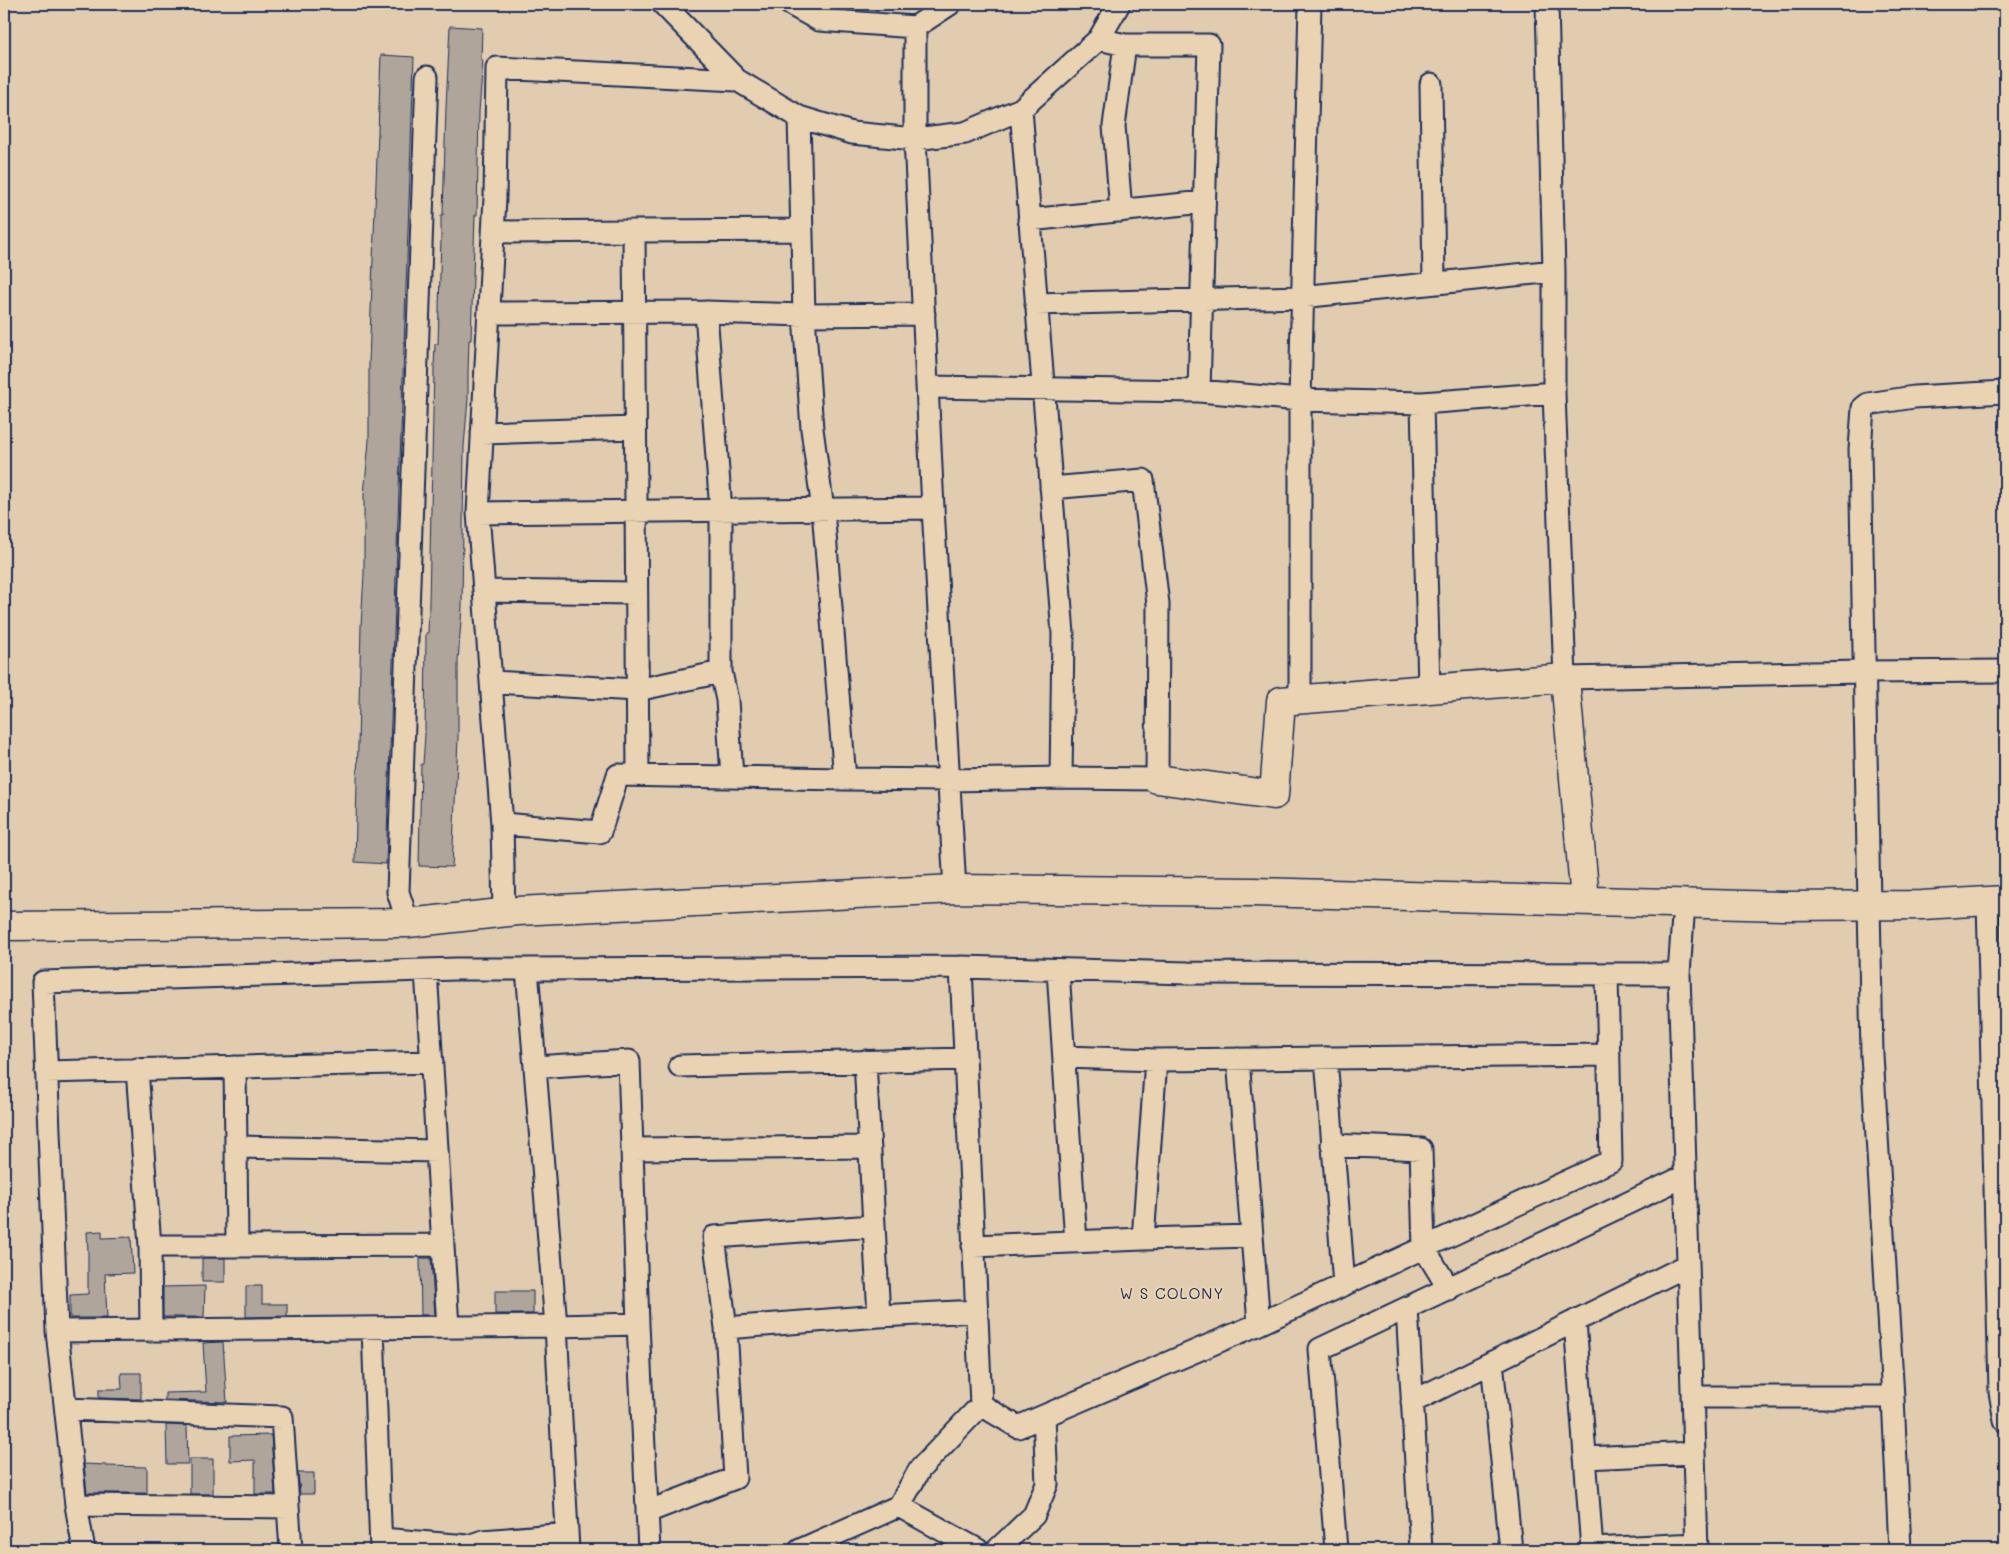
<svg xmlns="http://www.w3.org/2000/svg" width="2009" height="1554" font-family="Mali,sans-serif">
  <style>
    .building { fill: #b0a59a; stroke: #1b2f5e }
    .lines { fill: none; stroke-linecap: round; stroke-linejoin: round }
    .street-casing { stroke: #1b2f5e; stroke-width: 25 }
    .secondary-casing { stroke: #1b2f5e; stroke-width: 31 }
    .street { stroke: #e9d3b2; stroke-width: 21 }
    .secondary { stroke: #e9d3b2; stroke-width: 28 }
    .labels { text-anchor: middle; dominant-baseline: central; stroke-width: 4; stroke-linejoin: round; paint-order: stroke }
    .neighbourhood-label { font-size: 15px; letter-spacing: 1px; fill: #1b2f5e; stroke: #e9d3b2 }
  </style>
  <rect width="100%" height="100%" fill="#e1ccaf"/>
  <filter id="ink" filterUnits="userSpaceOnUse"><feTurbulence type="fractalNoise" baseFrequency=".02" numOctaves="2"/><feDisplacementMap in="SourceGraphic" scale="10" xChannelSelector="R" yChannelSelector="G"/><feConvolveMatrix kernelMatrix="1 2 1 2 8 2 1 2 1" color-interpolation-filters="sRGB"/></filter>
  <g filter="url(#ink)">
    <!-- building -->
    <path class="building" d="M450,26l32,2 -1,32h2l-4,52 -2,103h-2l-4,125h-2l-1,32v26l-4,49 -2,160 -4,54v78l-6,128 -33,-1 2,-102h2l2,-29 1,-102h2l1,-30 5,-235 1,-24h3l3,-107v-22h2l3,-108z
      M381,55l33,2 -28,807 -31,-2 6,-236 3,-52v-79l5,-54v-79z
      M102,1231v7l29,-1 2,36 -28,1 2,44h-37v-23l18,-1v-42l-1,-20z
      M202,1258h23v24h-23z
      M420,1258h11l4,57h-14z
      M205,1286l-1,31h-41v-30z
      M246,1286h16v18h25v12l-41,1z
      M495,1291h38v23h-38z
      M223,1342l4,60 -62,-2v-7l41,-1 -3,-49z
      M121,1373h20v26l-42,-1v-9h23z
      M166,1425l21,1 1,38h-21z
      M271,1435l4,59h-20v-34l-25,1v-25z
      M190,1459h23v35h-23z
      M84,1464l22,1v1l41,1v26h-60z
      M298,1473h16v21h-14z"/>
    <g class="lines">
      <!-- street casing -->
      <g class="street-casing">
        <path id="street" d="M663,4l74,76 62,37 53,16 63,6 50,-6 56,-24 78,-70 20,-35
          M790,4l29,16 96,7 35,-23
          M1547,4l7,267v122l11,285 298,-6 142,-1
          M915,27v112l18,369 22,381
          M737,80l-240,-12 -2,130 -17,315 24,311 98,8 18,-57 227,4
          M1431,84l3,199
          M799,117l5,198 8,114 11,81 22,269 103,1 113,-2 2,-144 -42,-525
          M1121,211l-7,-85 11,-81
          M1029,220l175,-18
          M494,232l140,-1
          M1036,304l265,-7 253,-26
          M706,312l15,199v161l6,28 5,77
          M489,313l217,-1 98,3 120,-1
          M927,387l272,4 10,-346h-84l-26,-6
          M1199,391l101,9 122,3 132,-10
          M1422,403l7,286
          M482,433l153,-5
          M1051,488l92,-8 15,124 -1,175 -96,-1
          M478,513l455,-5
          M484,591l152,2
          M491,682l146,8 84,-18
          M1300,699v-299l10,-396
          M638,775l-4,-544 167,-1
          M502,824l2,89
          M1988,901l12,491 5,29
          M408,923l-10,-31 29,-815
          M426,970l22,357
          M1058,970l18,272
          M1679,974l18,576
          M1064,1057l92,3
          M1326,1058l18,227
          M1238,1059l21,265
          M680,1066l285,-7
          M235,1067l1,80 201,4
          M535,1067l94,-6 9,263
          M137,1069l13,177
          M46,1072l386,-10
          M1332,1145l89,4 3,99 25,41
          M632,1149l238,-2
          M1143,1239l109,-3
          M237,1246l206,-1
          M973,1246l170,-7 13,-179 453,-5
          M1407,1308l14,242
          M879,1316l98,-5
          M1575,1321l17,229
          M373,1328l8,222
          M726,1328l-12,-91 160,-11
          M57,1331l499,-5 -29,-357
          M151,1331l-1,-85h87l-1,-99
          M1492,1362l19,188
          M1692,1397h201
          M1412,1402l276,-137
          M981,1405l37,22 241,-103 352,-163 -4,-187
          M66,1409l216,8 9,133
          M1585,1458l109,-5
          M76,1505l212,2
          M899,1506l79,44
          M647,1512l88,-34 -9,-150 153,-12 -14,-255
          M381,1539l87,7 15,-5 84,-7
          M1592,1549l105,-5
          M84,1550l-8,-45 -19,-174 -14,-349 413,-13h71l434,-2 227,6 491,1 5,-71
          M568,1550l-12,-224 82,-2 11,226
          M800,1550l99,-44 21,-37 61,-64 -20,-438
          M997,1550l37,-35 13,-31 -3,-68
          M1336,1550l-16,-201 365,-173
          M1900,1550l-7,-153 -21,-342 -12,-606 3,-41 5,-4 46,-7 91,-5"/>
      </g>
      <!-- secondary casing -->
      <g class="secondary-casing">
        <path id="secondary" d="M1157,779l117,16 7,-94 284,-23 20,222
          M4,926l404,-3 110,-12 437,-22 299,3 529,14 139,-1 83,-5"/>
      </g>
      <!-- street -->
      <use href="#street" class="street"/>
      <!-- secondary -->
      <use href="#secondary" class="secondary"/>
    </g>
  </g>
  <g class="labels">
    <!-- neighbourhood labels -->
    <g class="neighbourhood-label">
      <text x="1172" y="1293">W S COLONY</text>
    </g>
  </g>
  <!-- margin -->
  <rect width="2009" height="1554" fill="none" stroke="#e9d3b2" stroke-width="20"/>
  <rect x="10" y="10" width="1989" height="1534" fill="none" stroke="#1b2f5e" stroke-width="2" filter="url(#ink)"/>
</svg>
